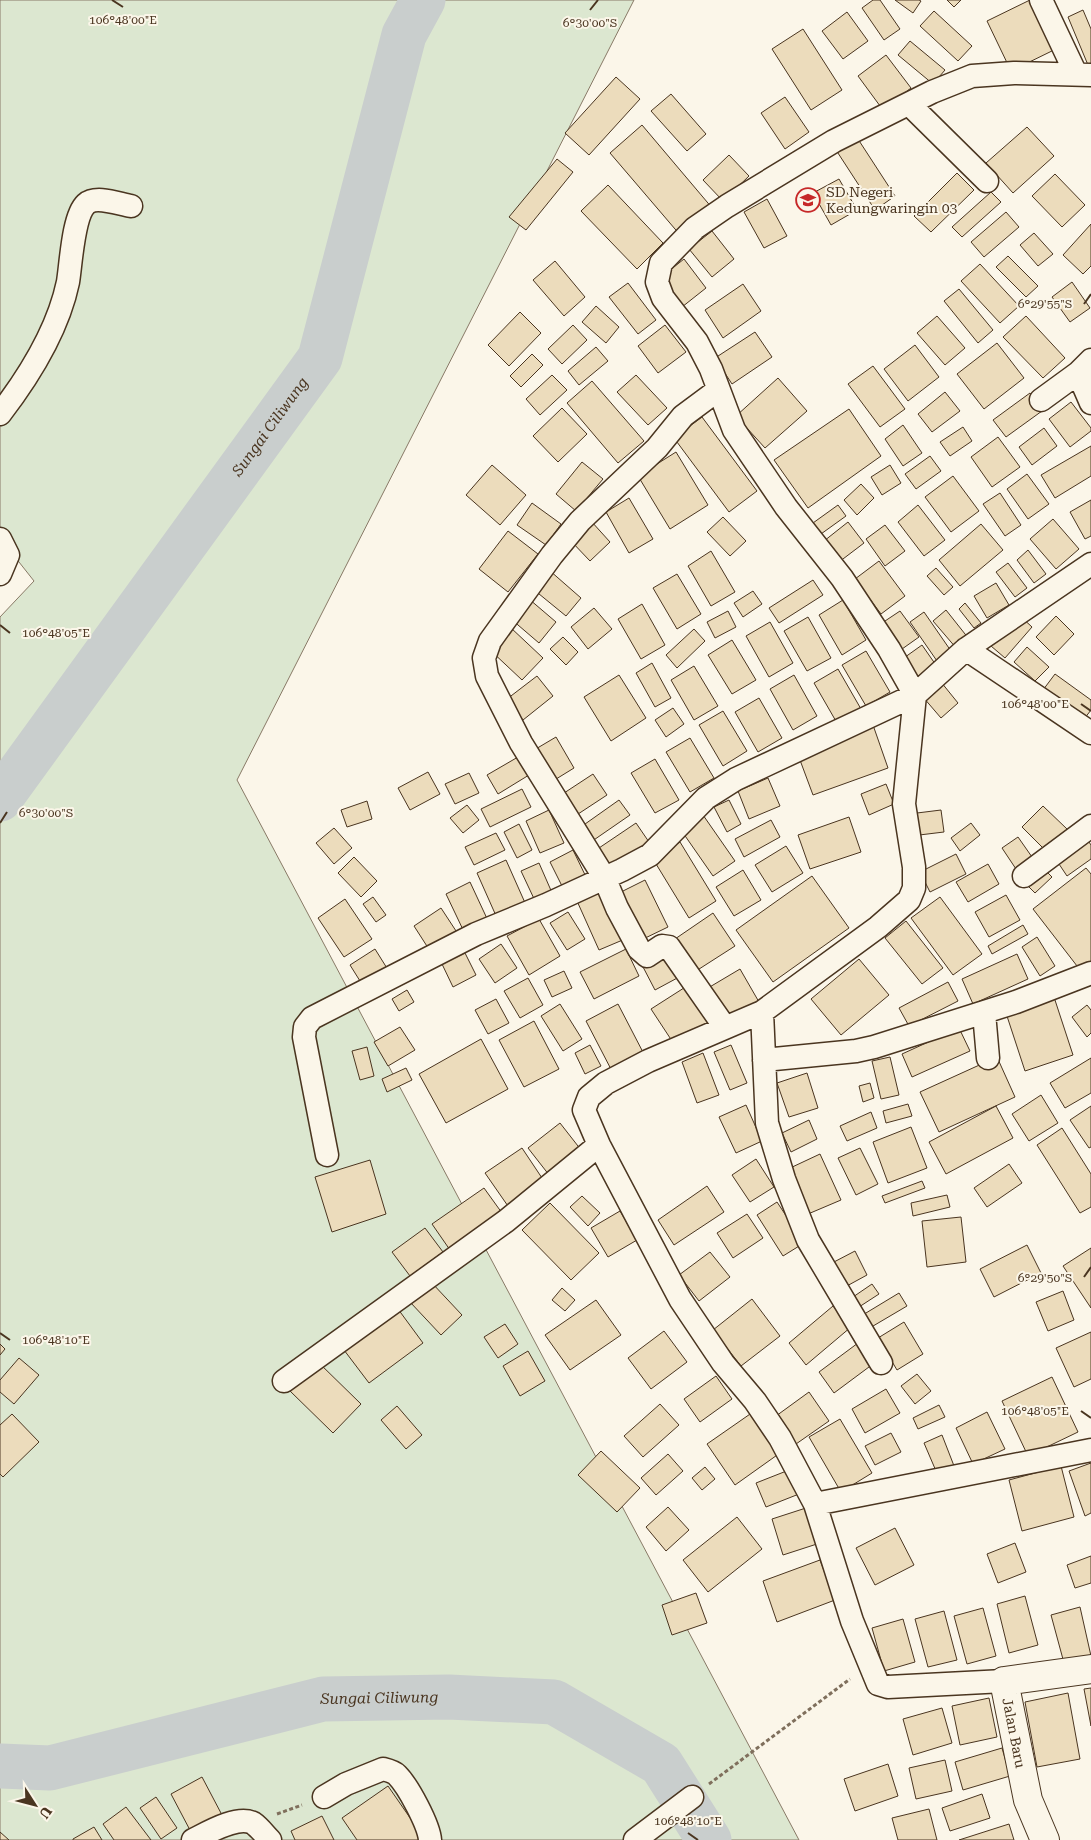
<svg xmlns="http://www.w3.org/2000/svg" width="1091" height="1840" font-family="'Roboto Serif',serif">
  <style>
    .green { fill: #dce7d0; stroke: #887966 }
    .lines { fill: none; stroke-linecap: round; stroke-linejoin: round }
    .river { stroke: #c9cecd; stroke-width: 45 }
    .building { fill: #ecdcbc; stroke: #4a3520 }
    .minor-casing { stroke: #4a3520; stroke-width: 25 }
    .tertiary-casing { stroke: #4a3520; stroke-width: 30 }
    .path { stroke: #7f6f5c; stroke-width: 3; stroke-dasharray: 4 2.5; stroke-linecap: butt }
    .minor { stroke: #fbf6e9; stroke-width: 22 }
    .tertiary { stroke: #fbf6e9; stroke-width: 28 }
    .ticks { fill: none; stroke: #4a3520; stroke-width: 2 }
    .labels { text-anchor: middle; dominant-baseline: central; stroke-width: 4; stroke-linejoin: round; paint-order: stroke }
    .poi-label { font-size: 14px; fill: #4a3520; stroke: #fbf6e9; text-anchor: start }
    .street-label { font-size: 14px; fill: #4a3520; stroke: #fbf6e9 }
    .water-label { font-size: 15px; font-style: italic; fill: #4a3520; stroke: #fbf6e9 }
    .ticks-label { font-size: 12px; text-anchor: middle; fill: #4a3520; stroke: #fbf6e9; stroke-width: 4; stroke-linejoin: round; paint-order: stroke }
  </style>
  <rect width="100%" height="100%" fill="#fbf6e9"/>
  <!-- green -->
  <path class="green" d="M0,0h634l-397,780 562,1060h-799v-1223l34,-36 -34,-43z"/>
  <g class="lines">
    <!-- river -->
    <g class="river">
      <path id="s1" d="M0,799l320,-441 84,-323 19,-35"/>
      <path id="s2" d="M0,1766l50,2 273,-69 126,-2 105,5 107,62 48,76"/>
    </g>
  </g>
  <!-- building -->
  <path class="building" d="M873,0h7l20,29 -16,11 -22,-32z
    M895,0h24l2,1 -8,12z
    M947,0h14l-7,7z
    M1030,0l28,48 -47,23 -24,-50z
    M1083,10l8,19v35l-3,1 -20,-48z
    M934,11l38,35 -14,15 -38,-35z
    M847,12l21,29 -25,18 -21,-28z
    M803,29l39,61 -31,20 -39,-61z
    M910,41l35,29 -12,14 -35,-29z
    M886,55l25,33 -28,22 -25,-34z
    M616,77l24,22 -51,56 -24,-22z
    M671,94l35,40 -19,17 -36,-40z
    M785,97l24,35 -24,17 -24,-36z
    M642,125l71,84 -32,27 -71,-83z
    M1027,127l27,29 -41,37 -27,-30z
    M856,136l39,60 -20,14 -39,-60z
    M729,155l20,21 -26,25 -20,-21z
    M557,159l16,13 -47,58 -17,-13z
    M957,173l17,17 -43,42 -17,-16z
    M1055,174l30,31 -23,22 -30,-31z
    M839,179l18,31 -26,15 -18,-32z
    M608,185l55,58 -26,26 -56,-58z
    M991,192l10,10 -39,35 -10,-10z
    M767,199l20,37 -23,12 -20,-36z
    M1006,212l13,15 -35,30 -13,-15z
    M1091,224v42l-8,8 -20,-19z
    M712,231l22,28 -22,18 -23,-28z
    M1034,233l19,21 -15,12 -18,-21z
    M1008,256l30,30 -12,11 -30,-30z
    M684,259l22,29 -24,19 -22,-29z
    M555,261l30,36 -21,19 -31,-36z
    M980,264l39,42 -19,17 -39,-42z
    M1072,282l18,26 -20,14 -18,-25z
    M628,283l28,37 -18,14 -29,-37z
    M743,284l18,27 -38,27 -18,-28z
    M959,289l34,41 -15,13 -34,-42z
    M596,306l23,21 -13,16 -24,-21z
    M520,312l21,21 -32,33 -21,-21z
    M937,316l28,32 -20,17 -28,-32z
    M1026,316l39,42 -22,20 -40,-41z
    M573,325l14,15 -25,24 -14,-15z
    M665,325l21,27 -28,21 -20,-27z
    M755,332l17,25 -40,27 -17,-26z
    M997,343l27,35 -40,31 -27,-35z
    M915,345l24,32 -31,24 -24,-32z
    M596,347l12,14 -29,24 -11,-14z
    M532,354l11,11 -22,22 -11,-11z
    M873,366l32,43 -25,18 -32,-43z
    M552,375l15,15 -27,25 -14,-16z
    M636,375l31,33 -19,17 -31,-33z
    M778,378l29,33 -42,37 -29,-32z
    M592,381l52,60 -26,22 -51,-60z
    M945,392l15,19 -28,21 -14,-18z
    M1030,393l12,18 -36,26 -13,-17z
    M1071,402l20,26v3l-21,16 -21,-28z
    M562,408l25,26 -29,28 -25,-26z
    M849,409l32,47 -73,52 -34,-48z
    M702,417l55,74 -28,21 -55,-74z
    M903,425l19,28 -19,13 -18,-27z
    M963,427l9,14 -22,15 -10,-14z
    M1044,428l13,18 -25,19 -13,-18z
    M998,437l22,30 -28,20 -21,-30z
    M1091,446v30l-36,22 -14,-23z
    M676,452l32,53 -38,24 -32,-53z
    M930,456l11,15 -25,18 -11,-15z
    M582,462l21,17 -27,32 -20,-17z
    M492,465l34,30 -26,30 -34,-30z
    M890,465l11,18 -19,12 -11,-18z
    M1027,474l22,30 -21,15 -21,-30z
    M953,476l26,35 -28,21 -26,-35z
    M861,484l13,14 -17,17 -13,-15z
    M1000,493l21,32 -16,11 -22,-32z
    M629,498l24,41 -24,14 -23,-41z
    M1091,500v36l-6,3 -15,-27z
    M532,503l29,21 -15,21 -29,-20z
    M838,505l8,11 -32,23 -8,-11z
    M918,505l27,35 -21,16 -26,-34z
    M723,517l23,24 -16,15 -23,-24z
    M1053,519l26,30 -23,20 -26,-30z
    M591,521l19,21 -20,19 -20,-21z
    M848,522l16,21 -25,19 -15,-21z
    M981,524l22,26 -43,36 -21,-26z
    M885,525l20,26 -20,15 -19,-27z
    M508,531l30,23 -30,38 -29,-23z
    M1028,550l18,24 -12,9 -17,-23z
    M711,551l24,41 -24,14 -23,-40z
    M879,561l26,35 -24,18 -26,-35z
    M1008,563l19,25 -12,9 -19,-25z
    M936,568l17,19 -9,8 -17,-19z
    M549,570l32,28 -15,18 -33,-27z
    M677,574l24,40 -24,15 -24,-41z
    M813,580l10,15 -44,28 -10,-15z
    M996,583l13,22 -22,13 -13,-22z
    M753,591l9,13 -19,13 -9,-14z
    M529,599l27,23 -17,21 -28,-24z
    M843,600l23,40 -24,15 -23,-40z
    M965,603l16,20 -7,5 -15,-19z
    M642,604l23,41 -24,14 -23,-40z
    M594,608l18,21 -24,20 -17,-22z
    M946,610l23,29 -12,10 -24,-28z
    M728,611l8,16 -21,11 -8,-16z
    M900,611l19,26 -24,17 -19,-27z
    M924,612l27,39 -14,10 -27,-39z
    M1019,615l13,12 -27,31 -14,-12z
    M1056,616l18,18 -20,21 -18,-18z
    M808,617l23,41 -24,13 -23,-40z
    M770,622l23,41 -24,14 -23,-41z
    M510,627l33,31 -21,22 -33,-31z
    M694,629l11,12 -28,27 -11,-13z
    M563,637l15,15 -12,13 -16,-16z
    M732,640l24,40 -24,14 -24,-39z
    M922,645l16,23 -20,14 -17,-22z
    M1027,647l22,20 -14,14 -21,-19z
    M866,651l24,41 -24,14 -24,-41z
    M652,663l19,35 -16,9 -19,-34z
    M694,666l24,40 -24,14 -23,-40z
    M838,669l23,40 -24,14 -23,-40z
    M1055,674l36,26v10l-10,13 -41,-29z
    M619,675l27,43 -35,23 -27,-44z
    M794,675l23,41 -24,14 -23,-41z
    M537,676l16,20 -30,24 -16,-21z
    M941,682l17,21 -17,15 -18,-21z
    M759,698l23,40 -24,14 -23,-40z
    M673,708l11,16 -18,13 -11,-17z
    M723,711l24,40 -24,15 -24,-41z
    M873,725l15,43 -75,27 -16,-43z
    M556,737l18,31 -26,16 -19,-31z
    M690,738l24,40 -24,14 -24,-40z
    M518,757l11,18 -31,19 -11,-19z
    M655,759l24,41 -24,13 -24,-40z
    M428,772l12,22 -30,16 -12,-22z
    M469,773l10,20 -24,11 -10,-20z
    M593,774l14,21 -35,23 -14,-21z
    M768,778l12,28 -31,13 -11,-28z
    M886,784l8,20 -25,11 -8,-21z
    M522,789l9,18 -41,20 -9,-18z
    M619,800l11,15 -42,29 -10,-15z
    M729,800l12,24 -14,8 -13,-25z
    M367,801l5,18 -25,8 -6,-17z
    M467,805l12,15 -16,13 -13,-15z
    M1043,806l24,23 -21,22 -24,-24z
    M549,810l15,33 -24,10 -14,-32z
    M941,810l3,22 -33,4 -2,-22z
    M703,815l32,46 -22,15 -32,-46z
    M849,817l12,35 -51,17 -12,-34z
    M771,820l9,17 -36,20 -9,-18z
    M636,823l13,19 -41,27 -12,-19z
    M971,823l9,12 -20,16 -9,-13z
    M519,824l13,26 -15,8 -13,-26z
    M334,828l18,20 -18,16 -18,-21z
    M496,833l9,17 -31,15 -9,-18z
    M1085,836l6,9v14l-24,17 -12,-18z
    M1018,837l14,20 -16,12 -14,-21z
    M680,842l36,59 -27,17 -36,-59z
    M786,846l17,27 -31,19 -17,-27z
    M573,850l15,31 -23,11 -15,-30z
    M956,854l10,20 -36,18 -10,-20z
    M354,857l23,24 -16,16 -23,-24z
    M506,860l20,45 -29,13 -20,-45z
    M539,863l14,32 -17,8 -15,-32z
    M988,864l11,20 -31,18 -12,-20z
    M1042,867l10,10 -17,16 -10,-10z
    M1086,868l5,6v95l-7,6 -51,-66z
    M743,870l18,30 -27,16 -18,-29z
    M812,876l37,52 -76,54 -37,-52z
    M645,880l23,47 -31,15 -22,-47z
    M470,882l20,43 -24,11 -20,-42z
    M603,890l22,49 -26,11 -22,-49z
    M1006,895l14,25 -31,17 -14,-25z
    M373,897l13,18 -10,7 -13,-18z
    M940,897l42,57 -29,21 -42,-57z
    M345,899l27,40 -28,18 -26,-39z
    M441,908l19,29 -28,17 -18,-28z
    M568,912l17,27 -18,11 -17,-27z
    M713,913l22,33 -39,25 -21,-32z
    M539,919l21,37 -31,19 -22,-39z
    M906,921l37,47 -21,16 -37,-46z
    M1023,925l5,9 -36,20 -4,-8z
    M1037,937l18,29 -15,10 -18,-29z
    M501,944l16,24 -22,15 -16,-24z
    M375,949l15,24 -25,16 -15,-24z
    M626,949l13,27 -45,23 -14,-27z
    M668,951l13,25 -26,14 -13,-25z
    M465,953l11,22 -23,12 -11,-23z
    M1017,954l11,25 -55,25 -11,-25z
    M859,959l30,36 -48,40 -30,-36z
    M740,969l19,33 -33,19 -18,-33z
    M564,971l8,17 -20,9 -8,-17z
    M528,978l15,27 -23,13 -16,-27z
    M948,982l10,19 -49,25 -10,-18z
    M687,986l23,35 -36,23 -23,-35z
    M407,990l7,12 -15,9 -7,-12z
    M1053,994l20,61 -48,16 -20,-61z
    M496,999l13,24 -21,11 -13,-24z
    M560,1004l22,35 -19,12 -22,-35z
    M618,1004l28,54 -32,17 -28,-54z
    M1087,1005l4,5v23l-4,4 -15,-20z
    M534,1021l25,48 -35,18 -25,-47z
    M400,1027l15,23 -27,16 -14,-24z
    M959,1028l11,23 -58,26 -10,-23z
    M481,1039l27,50 -62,34 -27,-49z
    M590,1045l11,21 -16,8 -10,-21z
    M731,1045l16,38 -17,7 -16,-38z
    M367,1047l7,29 -14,4 -8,-29z
    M703,1053l16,42 -22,8 -15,-41z
    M890,1057l9,38 -18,4 -9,-38z
    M997,1057l18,40 -76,35 -19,-40z
    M1091,1058v35l-26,15 -15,-25z
    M406,1068l6,12 -25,12 -5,-13z
    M807,1073l11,35 -29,9 -12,-34z
    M870,1083l4,15 -11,4 -4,-16z
    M1041,1095l17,28 -29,18 -17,-27z
    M908,1104l4,12 -26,7 -3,-12z
    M746,1105l16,36 -26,12 -17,-36z
    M996,1106l17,32 -67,36 -17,-32z
    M1091,1106v41l-2,1 -19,-28z
    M871,1112l6,16 -30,13 -7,-15z
    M809,1120l8,19 -26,13 -9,-19z
    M560,1123l25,32 -32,25 -25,-32z
    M911,1127l16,41 -39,15 -15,-41z
    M1062,1128l29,46v33l-11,6 -43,-68z
    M522,1148l24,36 -36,25 -25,-36z
    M860,1148l18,36 -22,11 -18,-37z
    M820,1154l21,46 -33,14 -20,-45z
    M756,1159l18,28 -24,15 -18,-27z
    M370,1160l16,54 -54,18 -17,-55z
    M1009,1164l13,19 -35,24 -13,-19z
    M922,1181l3,7 -40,15 -3,-7z
    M707,1186l17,26 -50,33 -16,-25z
    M484,1188l18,25 -52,37 -18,-26z
    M947,1195l3,12 -37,9 -2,-13z
    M582,1196l18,17 -12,13 -18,-19z
    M777,1202l27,41 -21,13 -26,-41z
    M550,1203l49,50 -28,27 -49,-50z
    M620,1211l17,29 -29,17 -17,-29z
    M747,1214l16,24 -30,20 -16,-25z
    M961,1217l5,45 -39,5 -5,-46z
    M425,1228l18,24 -33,24 -18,-24z
    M1027,1245l14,28 -47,24 -14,-28z
    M1091,1248v60l-28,-42z
    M855,1251l12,24 -22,12 -13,-24z
    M710,1252l20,25 -31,24 -20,-26z
    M431,1282l31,33 -21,20 -31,-33z
    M872,1284l7,10 -20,13 -6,-10z
    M562,1288l13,12 -10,11 -13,-11z
    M1063,1291l11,29 -26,11 -12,-29z
    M899,1293l8,13 -39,23 -7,-13z
    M752,1299l28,37 -39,30 -28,-36z
    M596,1300l25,35 -51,35 -25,-35z
    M833,1306l18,21 -45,38 -17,-22z
    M398,1309l25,34 -54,40 -25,-33z
    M904,1322l19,32 -26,16 -19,-32z
    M505,1324l13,20 -20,14 -14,-21z
    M664,1331l23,31 -36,27 -23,-31z
    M1091,1332v47l-17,8 -18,-39z
    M858,1343l15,21 -39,29 -15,-21z
    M0,1344l5,5 -5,6z
    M528,1351l17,30 -25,15 -17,-30z
    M19,1358l20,17 -25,29 -14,-12v-12z
    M317,1361l44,43 -28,29 -44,-43z
    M917,1374l14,17 -16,13 -14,-18z
    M716,1376l16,23 -32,23 -16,-23z
    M1052,1377l26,55 -50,24 -26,-55z
    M886,1389l14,24 -35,20 -13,-24z
    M809,1392l20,29 -33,23 -20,-28z
    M660,1404l19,21 -36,32 -19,-21z
    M939,1405l6,12 -27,12 -5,-11z
    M397,1406l25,29 -16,14 -25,-29z
    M753,1412l27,41 -45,32 -28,-41z
    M987,1412l18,37 -32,15 -17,-36z
    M12,1414l27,28 -36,35 -3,-3v-49z
    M840,1419l32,54 -31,19 -32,-55z
    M891,1433l10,19 -26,13 -10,-19z
    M942,1435l14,36 -17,7 -15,-35z
    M601,1451l39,37 -23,24 -39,-37z
    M668,1454l15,17 -27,24 -15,-17z
    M1091,1463v50l-6,3 -16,-45z
    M1061,1466l13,51 -52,14 -13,-51z
    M705,1467l10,12 -13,11 -10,-12z
    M789,1470l10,24 -33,13 -10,-24z
    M668,1507l21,23 -23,21 -20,-24z
    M809,1507l11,36 -37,12 -11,-36z
    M737,1517l25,32 -54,43 -25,-32z
    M895,1528l19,37 -39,20 -19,-37z
    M1015,1543l11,29 -28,11 -11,-29z
    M1091,1556v27l-16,5 -8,-23z
    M820,1560l15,40 -58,22 -14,-41z
    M696,1593l11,30 -35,12 -10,-30z
    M1025,1596l13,49 -29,8 -12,-49z
    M1080,1607l11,49 -27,7 -13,-48z
    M983,1608l13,48 -29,8 -13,-48z
    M944,1611l13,49 -29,7 -13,-48z
    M903,1619l12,43 -31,9 -12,-43z
    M1091,1688v38l-7,-37z
    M1068,1693l12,66 -43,8 -12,-65z
    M989,1698l8,39 -37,8 -8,-39z
    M942,1708l10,35 -39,12 -10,-36z
    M1002,1748l8,28 -47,14 -8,-28z
    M945,1760l7,31 -36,8 -7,-31z
    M888,1764l10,32 -43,15 -11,-32z
    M202,1777l20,38 -31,17 -20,-38z
    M388,1786l36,52 -3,2h-64l-15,-22z
    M982,1794l8,24 -40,13 -8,-23z
    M156,1797l21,31 -16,11 -21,-31z
    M126,1807l25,33h-37l-11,-16z
    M929,1809l8,31h-39l-6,-22z
    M322,1816l12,24h-39l-4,-9z
    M1009,1824l5,16h-55z
    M94,1827l8,13h-29v-1z
    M0,1832l9,8h-9z"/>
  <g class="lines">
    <!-- minor casing -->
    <g class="minor-casing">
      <path id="minor" d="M1041,0l35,74
        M909,104l78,77
        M1078,373l13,30
        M718,390l-35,26 -26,32 -77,73 -28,34 -44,61 -18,25 -6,17 3,18 34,67 83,134 13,31 22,41 8,7 15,-10 7,1 55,79
        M1041,400l37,-27 13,-13
        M0,414c30,-39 58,-84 68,-132 3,-18 5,-66 18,-78 10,-9 33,0 45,2
        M0,539l8,16 -8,19
        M966,649l125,84
        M1024,876l67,-50
        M762,1012l5,111 17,56 24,61 73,123
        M984,1013l4,45
        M764,1060l92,-9 18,-4 142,-45 75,-29
        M327,1155l-23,-118 1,-10 7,-9 164,-84 70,-29 76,-35 28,-15 56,-57 30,-19 179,-84 51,-46 125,-85
        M284,1381l222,-160 93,-76
        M815,1504l276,-54
        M1004,1681l-116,6 -10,-3 -26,-63 -37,-117 -35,-66 -25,-37 -32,-38 -43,-64 -81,-154 -15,-35 5,-13 17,-14 42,-22 114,-49 116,-85 31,-27 5,-12v-21l-10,-63 11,-109 -26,-46 -47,-71 -56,-71 -52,-77 -23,-61 -14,-27 -34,-44 -6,-16 4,-19 34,-35 32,-22 107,-65 98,-49 40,-16 42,-3 77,2
        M324,1797l22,-13 37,-15c4,1 11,3 14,6 11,11 32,50 33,65
        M193,1840c14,-7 44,-25 60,-17 6,4 12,12 17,17
        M635,1840l57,-43"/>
    </g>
    <!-- tertiary casing -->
    <g class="tertiary-casing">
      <path id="tertiary" d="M1045,1840l-17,-40 -24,-119 87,-12"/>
    </g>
    <!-- path -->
    <path class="path" d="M709,1784l141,-105
      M277,1814l25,-9"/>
    <!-- minor -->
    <use href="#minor" class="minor"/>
    <!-- tertiary -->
    <use href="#tertiary" class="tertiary"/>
  </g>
  <!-- ticks -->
  <path class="ticks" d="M112,0l11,7M590,10l8,-10M1084,304l7,-10M0,625l10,8M1081,704l10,7M0,823l7,-11M1084,1277l7,-10M0,1333l10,7M1081,1411l10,7M688,1833l10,7"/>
  <!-- icons -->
  <defs>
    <g id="school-ring" transform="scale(1.25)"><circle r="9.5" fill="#fbf6e9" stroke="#c62828" stroke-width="1.5"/><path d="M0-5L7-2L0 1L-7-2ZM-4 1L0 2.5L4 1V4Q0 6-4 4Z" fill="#c62828"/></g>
  </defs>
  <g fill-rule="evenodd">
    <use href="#school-ring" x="808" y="200"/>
  </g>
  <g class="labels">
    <!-- poi labels -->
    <g class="poi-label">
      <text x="826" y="192">SD Negeri<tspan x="826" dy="16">Kedungwaringin 03</tspan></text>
    </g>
    <!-- street labels -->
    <g class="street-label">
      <text transform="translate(1014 1733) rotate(79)">Jalan Baru</text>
    </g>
    <!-- water labels -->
    <g class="water-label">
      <text stroke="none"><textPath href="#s1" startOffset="460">Sungai Ciliwung</textPath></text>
      <text stroke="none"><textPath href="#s2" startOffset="388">Sungai Ciliwung</textPath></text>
    </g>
  </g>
  <g class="ticks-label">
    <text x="123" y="24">106°48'00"E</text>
    <text x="590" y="27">6°30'00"S</text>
    <text x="1045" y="308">6°29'55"S</text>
    <text x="56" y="637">106°48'05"E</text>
    <text x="1035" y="708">106°48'00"E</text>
    <text x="46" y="817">6°30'00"S</text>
    <text x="1045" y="1282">6°29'50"S</text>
    <text x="56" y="1344">106°48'10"E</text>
    <text x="1035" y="1415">106°48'05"E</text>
    <text x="688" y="1825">106°48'10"E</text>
  </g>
  <!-- north arrow -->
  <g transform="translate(35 1805) rotate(126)" stroke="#fbf6e9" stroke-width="4" paint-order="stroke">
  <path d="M0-4L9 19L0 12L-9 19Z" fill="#4a3520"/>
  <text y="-8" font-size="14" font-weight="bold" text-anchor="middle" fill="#4a3520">U</text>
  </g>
</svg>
